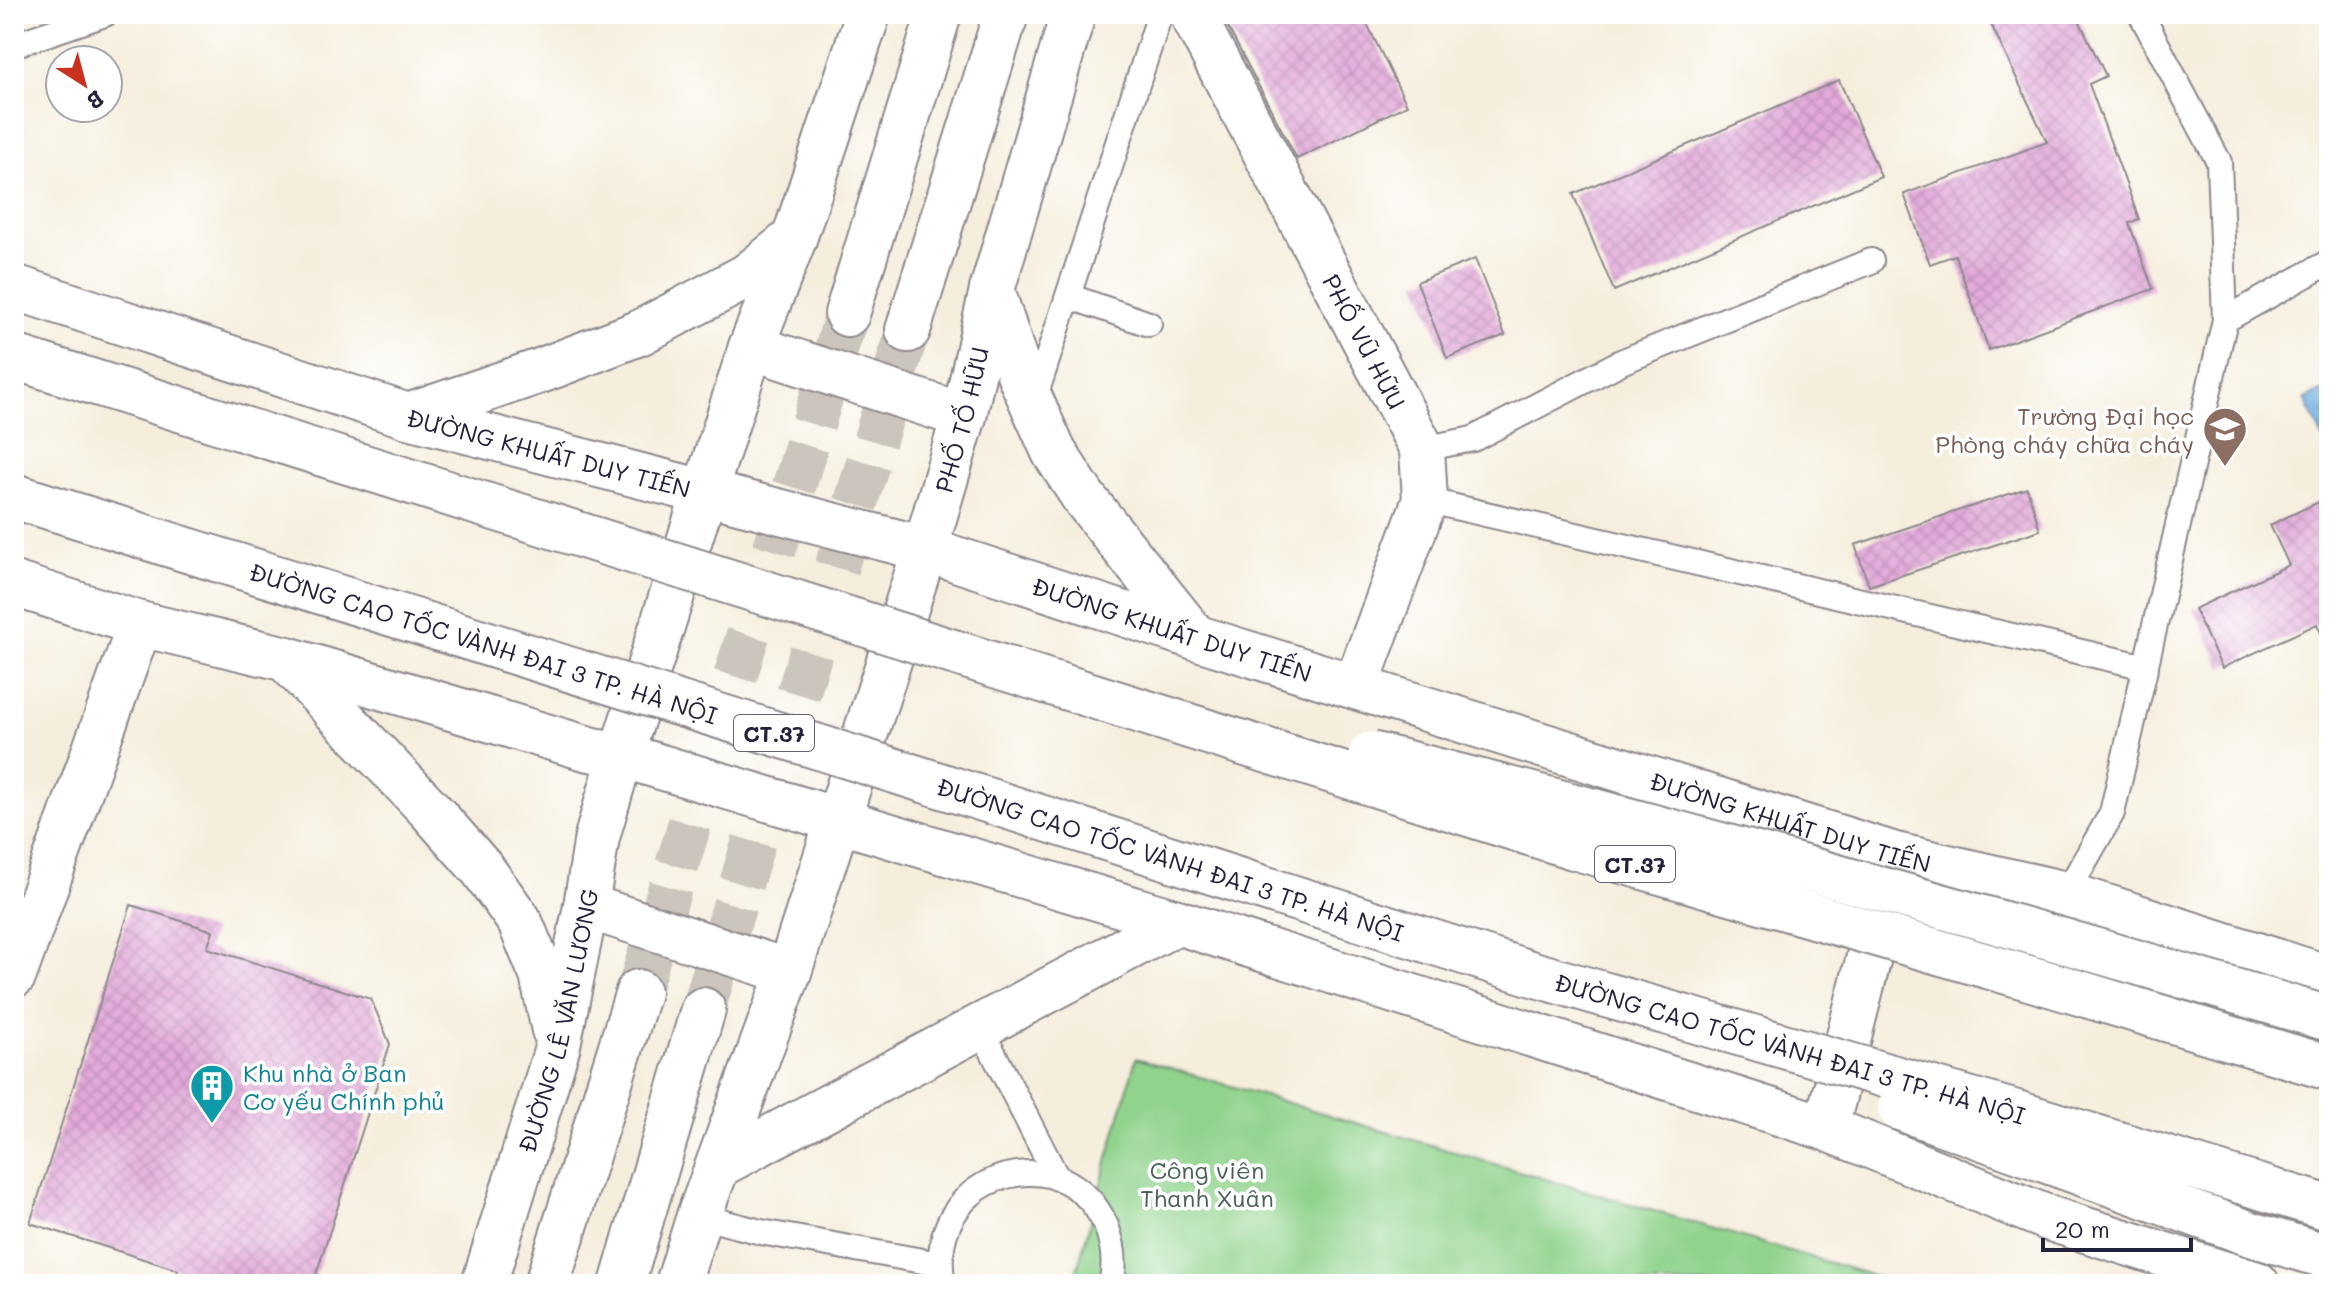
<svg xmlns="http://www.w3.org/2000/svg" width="2343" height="1298" font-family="Mali,sans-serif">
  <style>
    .park { fill: #90d38c; stroke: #597a64; stroke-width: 2 }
    .water { fill: url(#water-ripples); stroke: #46678d; stroke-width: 2 }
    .building { fill: url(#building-cross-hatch) }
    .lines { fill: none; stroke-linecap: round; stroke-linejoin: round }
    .primary-tunnel { stroke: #ccc5bd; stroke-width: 44; stroke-dasharray: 44 22; stroke-linecap: butt }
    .service-casing { stroke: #8c888c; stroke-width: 28 }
    .minor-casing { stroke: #8c888c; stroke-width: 48 }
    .primary-casing { stroke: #8c888c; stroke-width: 48 }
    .service { stroke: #fff; stroke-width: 24 }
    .minor { stroke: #fff; stroke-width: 44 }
    .primary { stroke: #fff; stroke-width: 44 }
    .motorway-bridge-casing { stroke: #8c888c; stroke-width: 48; stroke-linecap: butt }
    .motorway-bridge { stroke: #fff; stroke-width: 44 }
    .labels { text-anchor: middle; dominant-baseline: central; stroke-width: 7; stroke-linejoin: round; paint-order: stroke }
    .shield { fill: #fff; stroke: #646476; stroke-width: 2 }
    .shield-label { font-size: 22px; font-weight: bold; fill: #22223b }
    .street-label { font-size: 24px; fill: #22223b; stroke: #fff }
    .education-label { font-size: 24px; fill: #785e54; stroke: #fff; text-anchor: end }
    .culture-label { font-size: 24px; fill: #0d838f; stroke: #fff; text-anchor: start }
    .park-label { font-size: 24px; fill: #486057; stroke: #fff }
  </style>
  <defs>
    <pattern id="water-ripples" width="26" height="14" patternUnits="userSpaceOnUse" patternTransform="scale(2)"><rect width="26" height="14" fill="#6bacdf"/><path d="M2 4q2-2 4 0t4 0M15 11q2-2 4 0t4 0" fill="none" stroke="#588cb6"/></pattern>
    <pattern id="building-cross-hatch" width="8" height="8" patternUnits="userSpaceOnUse" patternTransform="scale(2)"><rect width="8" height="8" fill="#e3aada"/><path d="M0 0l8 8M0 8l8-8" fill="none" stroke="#c292bc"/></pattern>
  </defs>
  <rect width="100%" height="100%" fill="#fff"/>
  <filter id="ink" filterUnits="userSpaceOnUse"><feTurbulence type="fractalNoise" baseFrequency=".0125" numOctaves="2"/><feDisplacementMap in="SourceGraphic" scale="16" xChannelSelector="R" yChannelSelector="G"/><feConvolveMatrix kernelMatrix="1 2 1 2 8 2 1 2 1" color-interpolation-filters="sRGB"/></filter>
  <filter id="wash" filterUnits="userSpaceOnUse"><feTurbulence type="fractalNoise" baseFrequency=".006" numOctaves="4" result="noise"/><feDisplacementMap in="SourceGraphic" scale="32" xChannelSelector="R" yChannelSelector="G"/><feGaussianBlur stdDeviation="1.8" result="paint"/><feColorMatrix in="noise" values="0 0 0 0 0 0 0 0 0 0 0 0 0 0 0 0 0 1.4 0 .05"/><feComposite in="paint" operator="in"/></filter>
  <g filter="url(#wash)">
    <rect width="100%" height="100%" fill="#f6eedd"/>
    <!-- park -->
    <path class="park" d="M1136,1058l765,226h-828z"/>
    <!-- water -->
    <path class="water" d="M2329,387v65l-24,-53z"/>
    <g id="blocks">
      <!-- building -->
      <path class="building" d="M1221,14h141l45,91 -110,54z
        M1986,14h90l30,62 -17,8 50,135 -10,4 24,66 -164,61 -34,-95 -25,9 -26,-70 143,-52z
        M1839,80l42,97 -267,114 -41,-97z
        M1475,259l30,76 -58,23 -30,-76z
        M2027,488l13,42 -171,56 -14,-41z
        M2329,497v153l-12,-26 -95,44 -28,-59 95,-44 -19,-40z
        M131,905l82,26 -6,17 164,51 19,45 -77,240h-139l4,-14 -148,-47z"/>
    </g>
  </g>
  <g filter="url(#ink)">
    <use href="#blocks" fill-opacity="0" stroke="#8c888c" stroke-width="2"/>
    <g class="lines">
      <!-- primary-tunnel -->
      <path class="primary-tunnel" d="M638,992l209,-678
        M703,1010l205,-680"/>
      <!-- service casing -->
      <g class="service-casing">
        <path id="service" d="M14,45l91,-31
          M1068,296l81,28
          M2225,320l104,-58
          M1033,403l127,-389
          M1422,449l51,-10 148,-77 250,-101
          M1425,500l721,167
          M2066,894l46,-81 113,-493 -6,-158 -78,-148
          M980,1027l77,151
          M699,1216l62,16 178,32
          M943,1284c-12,-58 24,-108 84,-111 59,-3 97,59 84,111"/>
      </g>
      <!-- minor casing -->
      <g class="minor-casing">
        <g id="minor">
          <path id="s1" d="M1192,14l230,435 3,51 -69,186"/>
          <path d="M14,975l126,-351"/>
        </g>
      </g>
      <!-- primary casing -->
      <g class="primary-casing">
        <g id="primary">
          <path id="s2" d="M14,287l394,129 517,133 270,88 700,218 171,39 263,84"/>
          <path d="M992,290l28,86 34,76 30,46 111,139"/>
          <path d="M847,314l92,-300"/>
          <path d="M908,330l98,-316"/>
          <path d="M751,347l213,69"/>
          <path d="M408,416l132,-45 99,-38 108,-57 45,-36"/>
          <path d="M14,584l126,40 147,35 302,90 32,6 556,167 649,206 222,90 209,66"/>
          <path d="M288,661l142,149 53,60 37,52 22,53 12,55"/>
          <path d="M586,906l203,66"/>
          <path d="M1826,1128l58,-231"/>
          <path d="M719,1165l458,-243"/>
          <path id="s3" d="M484,1284l74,-239 28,-139 11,-69 24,-82 130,-408 43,-108 74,-225"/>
          <path d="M547,1284l91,-292"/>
          <path d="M622,1284l81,-274"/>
          <path id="s4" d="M678,1284l21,-68 90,-244 136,-423 39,-133 28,-126 81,-276"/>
        </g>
      </g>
      <!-- service -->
      <use href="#service" class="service"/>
      <!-- minor -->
      <use href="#minor" class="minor"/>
      <!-- primary -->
      <use href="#primary" class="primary"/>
      <!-- motorway-bridge casing -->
      <g class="motorway-bridge-casing">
        <g id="motorway-bridge">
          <path d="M14,357l1560,490 479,138 276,83"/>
          <path id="s5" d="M14,496l875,273 644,205 480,138 316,96"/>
          <path d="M1371,754c322,80 640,170 958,265"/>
          <path d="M1900,1108l351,126 78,23"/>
        </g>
      </g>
      <!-- motorway-bridge -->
      <use href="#motorway-bridge" class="motorway-bridge"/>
    </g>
  </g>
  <!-- icons -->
  <defs>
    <g id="university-pin" transform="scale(2.3)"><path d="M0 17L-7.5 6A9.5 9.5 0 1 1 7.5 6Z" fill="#8d6e63" stroke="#fff"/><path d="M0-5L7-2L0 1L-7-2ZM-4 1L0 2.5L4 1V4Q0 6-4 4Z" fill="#fff"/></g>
    <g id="building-pin" transform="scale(2.3)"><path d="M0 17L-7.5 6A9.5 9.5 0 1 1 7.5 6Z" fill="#0f9aa8" stroke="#fff"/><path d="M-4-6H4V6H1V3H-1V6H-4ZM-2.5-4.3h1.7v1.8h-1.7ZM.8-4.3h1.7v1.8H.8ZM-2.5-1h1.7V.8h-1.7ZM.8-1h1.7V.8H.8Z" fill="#fff"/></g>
  </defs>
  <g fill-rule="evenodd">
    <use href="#university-pin" x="2225" y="429"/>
    <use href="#building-pin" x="212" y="1086"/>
  </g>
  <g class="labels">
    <!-- shield labels -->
    <g class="shield">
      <rect x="734" y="715" width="80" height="36" rx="6"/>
      <rect x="1595" y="846" width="80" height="36" rx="6"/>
    </g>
    <g class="shield-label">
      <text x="774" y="733">CT.37</text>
      <text x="1635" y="864">CT.37</text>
    </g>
    <!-- street labels -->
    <g class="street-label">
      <text stroke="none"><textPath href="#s1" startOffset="370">PHỐ VŨ HỮU</textPath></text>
      <text stroke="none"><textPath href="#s4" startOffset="910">PHỐ TỐ HỮU</textPath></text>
      <text stroke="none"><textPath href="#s2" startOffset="560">ĐƯỜNG KHUẤT DUY TIẾN</textPath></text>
      <text stroke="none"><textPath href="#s2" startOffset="1208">ĐƯỜNG KHUẤT DUY TIẾN</textPath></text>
      <text stroke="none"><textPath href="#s5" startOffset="492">ĐƯỜNG CAO TỐC VÀNH ĐAI 3 TP. HÀ NỘI</textPath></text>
      <text stroke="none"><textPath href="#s2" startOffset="1856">ĐƯỜNG KHUẤT DUY TIẾN</textPath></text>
      <text stroke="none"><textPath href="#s5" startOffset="1212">ĐƯỜNG CAO TỐC VÀNH ĐAI 3 TP. HÀ NỘI</textPath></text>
      <text stroke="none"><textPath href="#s3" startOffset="274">ĐƯỜNG LÊ VĂN LƯƠNG</textPath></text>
      <text stroke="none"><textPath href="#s5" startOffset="1860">ĐƯỜNG CAO TỐC VÀNH ĐAI 3 TP. HÀ NỘI</textPath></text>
    </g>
    <!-- education labels -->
    <g class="education-label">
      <text x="2194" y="415">Trường Đại học<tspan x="2194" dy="28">Phòng cháy chữa cháy</tspan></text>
    </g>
    <!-- culture labels -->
    <g class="culture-label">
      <text x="243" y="1072">Khu nhà ở Ban<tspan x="243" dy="28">Cơ yếu Chính phủ</tspan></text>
    </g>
    <!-- park labels -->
    <g class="park-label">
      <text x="1207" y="1169">Công viên<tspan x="1207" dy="28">Thanh Xuân</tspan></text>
    </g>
  </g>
  <!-- margin -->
  <rect width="2343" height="1298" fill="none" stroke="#fff" stroke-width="48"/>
  <!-- north arrow -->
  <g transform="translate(84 84) rotate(144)"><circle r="38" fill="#ffffff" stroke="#a7a7b1" stroke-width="2"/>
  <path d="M0-6L14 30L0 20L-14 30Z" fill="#c8321e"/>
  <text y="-12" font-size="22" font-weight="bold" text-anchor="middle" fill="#22223b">B</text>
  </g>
  <!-- scale -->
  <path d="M2043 1238v12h148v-12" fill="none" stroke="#22223b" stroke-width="4"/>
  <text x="2055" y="1238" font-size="24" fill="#22223b" stroke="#ffffff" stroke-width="6" paint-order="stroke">20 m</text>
</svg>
